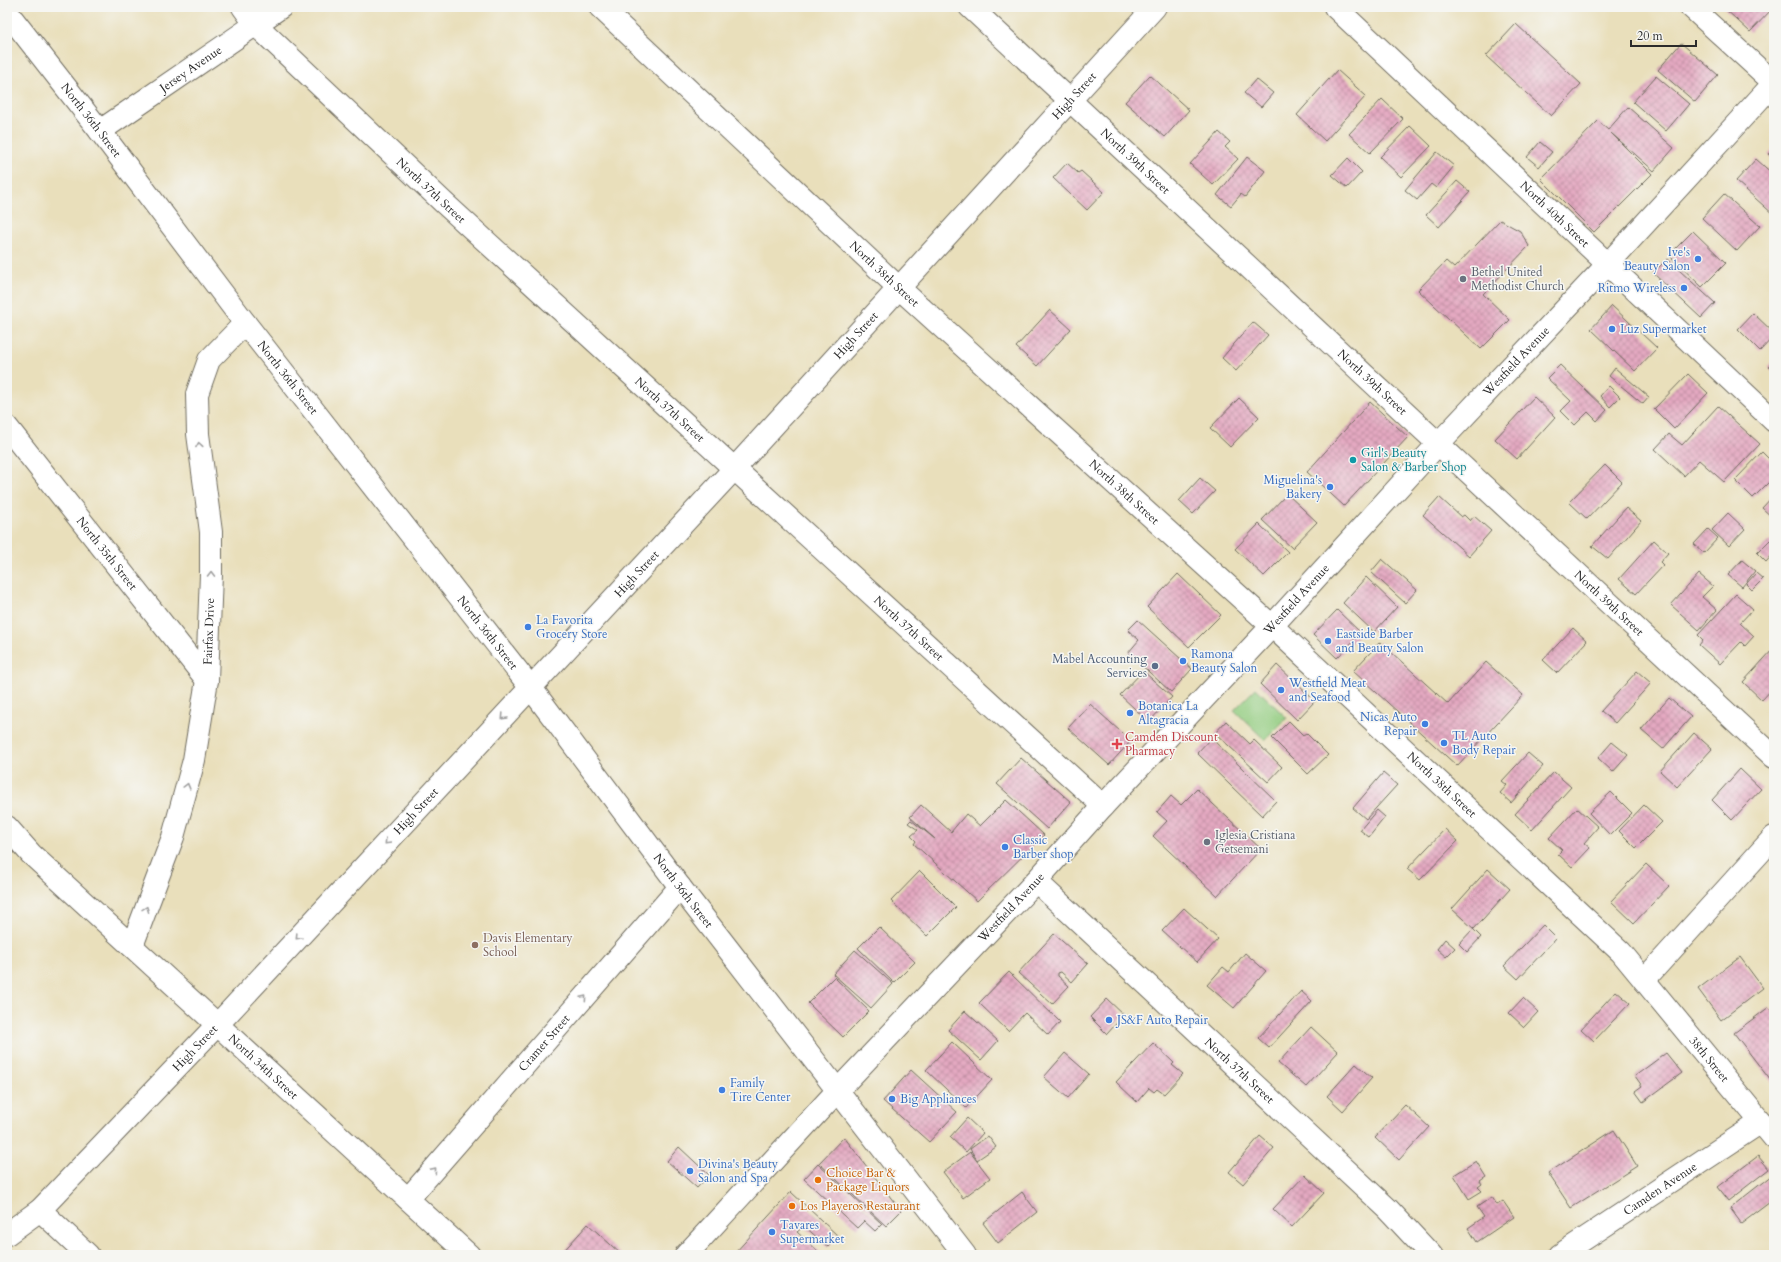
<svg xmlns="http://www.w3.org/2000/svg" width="1781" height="1262" font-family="Cardo,serif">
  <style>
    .garden { fill: #93cc80; stroke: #5f7c56 }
    .building { fill: url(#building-cross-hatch) }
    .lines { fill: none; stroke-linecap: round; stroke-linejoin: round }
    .minor-casing { stroke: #6e6a5d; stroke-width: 24 }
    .minor { stroke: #fff; stroke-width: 22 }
    .oneway { stroke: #a0a0a0 }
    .shop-dot { fill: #3f7fe0; stroke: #f6f6f2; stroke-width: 1.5 }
    .worship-dot { fill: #6b7280; stroke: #f6f6f2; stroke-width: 1.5 }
    .culture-dot { fill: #0f9aa8; stroke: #f6f6f2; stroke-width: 1.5 }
    .service-dot { fill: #5c6f8a; stroke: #f6f6f2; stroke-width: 1.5 }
    .health-dot { fill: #e0444e; stroke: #f6f6f2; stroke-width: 1.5 }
    .education-dot { fill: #8d6e63; stroke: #f6f6f2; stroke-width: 1.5 }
    .food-dot { fill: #e8710a; stroke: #f6f6f2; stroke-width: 1.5 }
    .labels { text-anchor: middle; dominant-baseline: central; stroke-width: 3; stroke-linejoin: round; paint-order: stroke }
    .street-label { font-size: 12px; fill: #2b2b2b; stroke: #f6f6f2 }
    .shop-label { font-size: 12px; fill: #366cbe; stroke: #f6f6f2; text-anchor: start }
    .worship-label { font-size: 12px; fill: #5b616d; stroke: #f6f6f2; text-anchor: start }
    .culture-label { font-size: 12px; fill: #0d838f; stroke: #f6f6f2; text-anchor: start }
    .service-label { font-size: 12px; fill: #4e5e75; stroke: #f6f6f2; text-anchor: end }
    .health-label { font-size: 12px; fill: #be3a42; stroke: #f6f6f2; text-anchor: start }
    .education-label { font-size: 12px; fill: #785e54; stroke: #f6f6f2; text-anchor: start }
    .food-label { font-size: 12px; fill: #c56008; stroke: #f6f6f2; text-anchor: start }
  </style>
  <defs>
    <pattern id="building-cross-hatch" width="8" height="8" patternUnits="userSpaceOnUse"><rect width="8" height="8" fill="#e4a9c1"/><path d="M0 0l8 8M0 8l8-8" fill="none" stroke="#b98a9d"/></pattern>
  </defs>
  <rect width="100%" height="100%" fill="#f6f6f2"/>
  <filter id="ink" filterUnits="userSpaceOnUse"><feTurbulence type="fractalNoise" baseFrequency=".025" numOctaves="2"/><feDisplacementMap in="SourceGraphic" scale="8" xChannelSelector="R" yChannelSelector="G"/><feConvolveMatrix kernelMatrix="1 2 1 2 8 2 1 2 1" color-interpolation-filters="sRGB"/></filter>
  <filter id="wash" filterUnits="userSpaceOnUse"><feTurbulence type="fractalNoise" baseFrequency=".012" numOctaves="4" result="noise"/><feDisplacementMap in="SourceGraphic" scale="16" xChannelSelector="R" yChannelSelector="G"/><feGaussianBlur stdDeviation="0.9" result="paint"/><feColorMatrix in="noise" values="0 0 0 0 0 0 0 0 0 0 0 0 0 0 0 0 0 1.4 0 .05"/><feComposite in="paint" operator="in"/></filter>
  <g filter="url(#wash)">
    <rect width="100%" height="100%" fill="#e9dfbb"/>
    <!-- garden -->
    <path class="garden" d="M1256,688l31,30 -22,22 -31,-30z"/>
    <g id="blocks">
      <!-- building -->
      <path class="building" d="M1723,7h51l-24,25z
        M1516,24l65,60 -30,32 -65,-60z
        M1681,43l37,32 -23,27 -37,-32z
        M1337,70l29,26 -41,45 -28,-26z
        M1150,75l39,35 -24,27 -40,-35z
        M1656,76l33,28 -23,27 -33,-29z
        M1256,79l17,14 -12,14 -17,-14z
        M1382,99l21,20 -33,34 -21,-19z
        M1628,107l46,41 -20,23 -43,-38 41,41 -58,58 -53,-53 57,-58 10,9z
        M1410,126l21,20 -30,31 -21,-20z
        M1219,132l11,10 -5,5 13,12 -25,26 -23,-21z
        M1540,142l12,10 -13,15 -12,-10z
        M1774,148v12l-6,-6z
        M1437,152l17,14 -18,22 -5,-4 -14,16 -12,-10z
        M1247,157l18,14 -20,26 -4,-3 -10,12 -14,-11z
        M1348,158l14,14 -15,16 -15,-13z
        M1756,159l18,16v40l-38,-34z
        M1067,163l11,10 3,-2 23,21 -17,18 -34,-32z
        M1457,181l13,11 -31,35 -13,-12z
        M1724,194l36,32 -23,25 -35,-33z
        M1500,220l20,11 9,15 -46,48 27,26 -29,29 -63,-59 28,-29 8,7z
        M1693,231l33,32 -24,24 -33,-32z
        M1667,259l48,44 -14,15 -48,-45z
        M1612,306l45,42 -22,23 -44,-42z
        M1050,310l21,19 -34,37 -21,-19z
        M1753,313l21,20v3l-14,15 -22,-22z
        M1253,322l15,13 -32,36 -14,-13z
        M1774,360v12l-6,-6z
        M1560,365l47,45 -10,11 -9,-9 -13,13 -14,-14 10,-10 -24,-23z
        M1615,368l34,29 -6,7 -34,-28z
        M1688,374l20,19 -34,36 -20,-20z
        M1609,386l11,11 -10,10 -10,-11z
        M1534,397l21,20 -38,42 -22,-20z
        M1239,398l20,19 -29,30 -20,-19z
        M1370,402l38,35 -64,69 -37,-34z
        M1718,406l42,38 -36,38 -25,-22 -15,16 -29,-27 14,-15 13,11z
        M1762,452l12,12v13l-21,21 -18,-18z
        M1605,465l17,17 -35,37 -18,-17z
        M1200,478l15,13 -22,23 -14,-13z
        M1287,494l30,28 -25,26 -30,-28z
        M1774,495v24l-12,-11z
        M1439,497l22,20 3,-2 6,6 4,-5 17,15 -22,25 -46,-41z
        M1626,508l15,13 -33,38 -16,-13z
        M1728,513l17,16 -16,17 -17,-16z
        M1259,524l29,28 -24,24 -29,-27z
        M1708,529l10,9 -14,15 -10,-9z
        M1654,540l14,13 -8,9 3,3 -27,29 -17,-15z
        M1770,540l4,4v9l-8,9 -9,-9z
        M1382,559l35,31 -12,13 -34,-31z
        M1742,560l13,11 -13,16 -14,-12z
        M1756,573l7,6 -11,11 -6,-6z
        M1178,574l43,41 -32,32 -42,-40z
        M1699,574l14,12 -11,11 15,13 -18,20 -28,-25z
        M1366,577l31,30 -23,25 -31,-29z
        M1736,594l17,15 -13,14 14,13 -9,10 -4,-4 -21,22 -21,-19 4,-5 -5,-5z
        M1337,610l24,23 -24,25 -24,-23z
        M1138,620l54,49 -21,23 -43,-39 11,-13 -11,-10z
        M1573,628l14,13 -30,32 -14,-13z
        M1380,642l68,62 38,-42 37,33 -66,71 -104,-95z
        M1774,648v39l-12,13 -19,-18z
        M1277,665l38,36 -18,19 -37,-36z
        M1143,671l29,26 -23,25 -29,-27z
        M1637,671l14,12 -36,40 -14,-12z
        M1669,698l22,19 -28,32 -22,-19z
        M1090,704l41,37 -22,24 -41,-37z
        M1226,721l24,23 4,-4 28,27 -14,15 -53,-49z
        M1289,721l14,14 3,-2 22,22 -20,19 -36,-36z
        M1694,733l18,16 -35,38 -17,-16z
        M1211,738l65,63 -14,15 -65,-63z
        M1612,742l16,13 -15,17 -15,-14z
        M1528,753l15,13 -32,37 -11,-10 7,-8 -5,-4z
        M1021,758l50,44 -24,27 -50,-45z
        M1740,769l21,20 -29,31 -20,-20z
        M1554,772l17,15 -39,43 -17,-16z
        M1383,773l14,12 -31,34 -13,-11z
        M1197,789l64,60 -44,47 -64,-60 14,-15 -10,-9 14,-16 10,9z
        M1611,792l21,21 -22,22 -21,-22z
        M1006,800l38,35 -67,66 -63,-57 2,-3 -5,-5 7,-6 -10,-7 3,-3 24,19 -25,-22 11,-12 30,27 15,-18 14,12z
        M1644,805l18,17 -26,26 -17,-17z
        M1577,808l21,19 -14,16 6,5 -18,19 -14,-13 4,-4 -13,-12z
        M1377,810l8,7 -16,20 -9,-7z
        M1445,829l13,12 -38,39 -13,-11z
        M1646,864l23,22 -35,37 -23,-22z
        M1488,869l22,20 -36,40 -22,-20z
        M920,871l36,36 -29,29 -36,-35z
        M1184,908l34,31 -21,23 -35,-31z
        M1543,925l13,13 -38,41 -14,-13z
        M879,927l36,35 -21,21 -36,-35z
        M1473,929l8,8 -14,15 -8,-8z
        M1054,934l34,30 -16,18 -11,-10 -3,1v3l11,10 -17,18 -34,-31z
        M1445,939l10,9 -9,9 -9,-8z
        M855,950l38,34 -22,24 -38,-34z
        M1245,953l21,18 -32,37 -27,-23 16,-18 6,5z
        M1740,957l23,31 -42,32 -23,-31z
        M1009,972l51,50 -12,13 -23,-22 -17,18 -29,-28z
        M834,977l35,34 -26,26 -35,-34z
        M1301,991l11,10 -43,47 -11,-10z
        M1616,991l14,12 -36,38 -13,-12z
        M1523,998l15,14 -14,15 -15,-14z
        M1107,999l17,16 -17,19 -17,-17z
        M1769,1007l5,6v72l-40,-52z
        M965,1011l33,30 -17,19 -33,-30z
        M1311,1027l27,25 -32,35 -28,-24z
        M952,1042l40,38 -26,28 -40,-38z
        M1153,1043l21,20 -2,2 11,9 -19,20 -7,-5 -3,3 -5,-4 -12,14 -21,-20z
        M1065,1053l24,21 -21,24 -24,-21z
        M1666,1053l16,20 -39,29 -8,-11 7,-5 -7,-10z
        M1356,1064l16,14 -29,33 -16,-15z
        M911,1070l46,42 -28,30 -46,-41z
        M1405,1105l24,22 -30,33 -24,-23z
        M967,1118l16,15 -17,19 -16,-15z
        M1614,1130l23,36 -66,42 -23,-35z
        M988,1136l8,11 -19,13 -7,-11z
        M1260,1136l14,12 -31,36 -14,-12z
        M844,1137l57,74 -15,15 -67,-63z
        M679,1147l30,28 -12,13 -30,-27z
        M970,1152l20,26 -27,20 -20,-26z
        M1758,1156l11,13 -41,32 -11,-14z
        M1476,1161l10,16 -6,4 2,3 -4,3 4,4 -13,8 -15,-24z
        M818,1164l64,60 -7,7 -11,-10 -7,7 -53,-49z
        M1305,1175l19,18 -32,34 -19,-18z
        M1772,1175l2,3v20l-33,25 -11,-15z
        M791,1192l47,44 -10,11 -24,-21 -7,6 22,20 -2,3h-84z
        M1022,1192l15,20 -39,31 -15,-20z
        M1492,1197l5,8 6,-4 11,16 -37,25 -9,-14 16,-11 -7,-10z
        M588,1224l34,31h-62z"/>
    </g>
  </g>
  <g filter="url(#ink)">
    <use href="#blocks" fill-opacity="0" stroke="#6e6a5d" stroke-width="1"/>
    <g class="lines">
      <!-- minor casing -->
      <g class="minor-casing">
        <g id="minor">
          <path id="s1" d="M243,7l13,18 187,177 660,604"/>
          <path id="s2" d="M600,7l299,281 373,338 349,326 153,186"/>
          <path id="s3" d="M970,7l804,750"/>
          <path id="s4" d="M1335,7l439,414"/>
          <path d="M1691,7l83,76"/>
          <path id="s5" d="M7,12l93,119 145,192 286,365 149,199 285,368"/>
          <path id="s6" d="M100,131l181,-124"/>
          <path id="s7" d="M7,427l200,253"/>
          <path id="s8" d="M7,827l24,27 438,401"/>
          <path id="s9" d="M1036,881l352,328 43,46"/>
          <path id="s10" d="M132,946l41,-109 21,-77 13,-80 4,-106v-42l-13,-98 -1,-40 12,-34 36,-37"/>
          <path d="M1644,980l130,-143"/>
          <path id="s11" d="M408,1199l272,-312"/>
          <path d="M40,1210l48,45"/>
          <path id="s12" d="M7,1234l33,-24 178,-186 516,-555 421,-462"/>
          <path id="s13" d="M686,1255l152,-165 198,-209 67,-75 169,-180 166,-182 169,-179 167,-182"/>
          <path id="s14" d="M1560,1255l201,-133"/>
        </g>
      </g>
      <!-- minor -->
      <use href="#minor" class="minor"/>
    </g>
    <!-- one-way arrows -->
    <defs><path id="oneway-chevron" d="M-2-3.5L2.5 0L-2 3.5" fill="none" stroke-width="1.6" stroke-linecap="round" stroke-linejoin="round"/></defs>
    <g class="oneway">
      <use href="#oneway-chevron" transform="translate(199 445) rotate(-99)"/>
      <use href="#oneway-chevron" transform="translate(211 574) rotate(-89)"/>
      <use href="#oneway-chevron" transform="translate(504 717) rotate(133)"/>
      <use href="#oneway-chevron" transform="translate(187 786) rotate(-75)"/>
      <use href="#oneway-chevron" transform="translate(387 842) rotate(133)"/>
      <use href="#oneway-chevron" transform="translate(146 909) rotate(-69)"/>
      <use href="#oneway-chevron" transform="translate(298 937) rotate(133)"/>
      <use href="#oneway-chevron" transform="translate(584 998) rotate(-49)"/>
      <use href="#oneway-chevron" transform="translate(434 1170) rotate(-49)"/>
    </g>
  </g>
  <!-- markers -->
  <g class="shop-dot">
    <circle cx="1698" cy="259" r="4"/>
    <circle cx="1684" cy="288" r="4"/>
    <circle cx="1612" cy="329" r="4"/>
    <circle cx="1330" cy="487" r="4"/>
    <circle cx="528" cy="627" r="4"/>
    <circle cx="1328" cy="641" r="4"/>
    <circle cx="1183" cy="661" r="4"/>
    <circle cx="1281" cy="690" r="4"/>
    <circle cx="1130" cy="713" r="4"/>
    <circle cx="1425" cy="724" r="4"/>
    <circle cx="1444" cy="743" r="4"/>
    <circle cx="1005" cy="847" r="4"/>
    <circle cx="1109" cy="1020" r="4"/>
    <circle cx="722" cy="1090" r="4"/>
    <circle cx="892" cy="1099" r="4"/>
    <circle cx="690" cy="1171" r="4"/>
    <circle cx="772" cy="1232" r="4"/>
  </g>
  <g class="worship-dot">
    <circle cx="1463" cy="279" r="4"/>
    <circle cx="1207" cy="842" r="4"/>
  </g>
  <circle class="culture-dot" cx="1353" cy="460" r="4"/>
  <circle class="service-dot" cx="1155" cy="666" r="4"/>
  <path class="health-dot" d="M1115 738h4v4h4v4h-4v4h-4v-4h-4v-4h4z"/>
  <circle class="education-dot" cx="475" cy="945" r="4"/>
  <g class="food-dot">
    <circle cx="818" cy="1180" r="4"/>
    <circle cx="792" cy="1206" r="4"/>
  </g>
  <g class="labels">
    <!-- street labels -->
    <g class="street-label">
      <text stroke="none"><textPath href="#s6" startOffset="110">Jersey Avenue</textPath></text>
      <text stroke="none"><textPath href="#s12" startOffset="1561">High Street</textPath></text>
      <text stroke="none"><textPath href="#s5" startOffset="137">North 36th Street</textPath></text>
      <text stroke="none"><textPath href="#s3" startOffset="226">North 39th Street</textPath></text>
      <text stroke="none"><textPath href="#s1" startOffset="263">North 37th Street</textPath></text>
      <text stroke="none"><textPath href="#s4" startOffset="302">North 40th Street</textPath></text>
      <text stroke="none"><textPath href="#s2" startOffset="390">North 38th Street</textPath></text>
      <text stroke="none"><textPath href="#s12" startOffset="1237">High Street</textPath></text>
      <text stroke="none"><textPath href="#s13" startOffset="1220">Westfield Avenue</textPath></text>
      <text stroke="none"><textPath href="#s5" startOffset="461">North 36th Street</textPath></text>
      <text stroke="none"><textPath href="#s3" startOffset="550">North 39th Street</textPath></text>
      <text stroke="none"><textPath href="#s1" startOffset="587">North 37th Street</textPath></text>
      <text stroke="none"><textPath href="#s2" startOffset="714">North 38th Street</textPath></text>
      <text stroke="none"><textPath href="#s7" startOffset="161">North 35th Street</textPath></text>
      <text stroke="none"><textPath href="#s12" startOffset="913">High Street</textPath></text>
      <text stroke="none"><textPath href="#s13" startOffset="896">Westfield Avenue</textPath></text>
      <text stroke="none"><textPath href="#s3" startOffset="874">North 39th Street</textPath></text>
      <text stroke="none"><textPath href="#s1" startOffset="911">North 37th Street</textPath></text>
      <text stroke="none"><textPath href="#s10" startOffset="326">Fairfax Drive</textPath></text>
      <text stroke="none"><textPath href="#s5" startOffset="785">North 36th Street</textPath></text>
      <text stroke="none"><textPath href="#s2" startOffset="1146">North 38th Street</textPath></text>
      <text stroke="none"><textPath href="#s12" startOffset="589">High Street</textPath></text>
      <text stroke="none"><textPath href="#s5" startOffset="1109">North 36th Street</textPath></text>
      <text stroke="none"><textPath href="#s13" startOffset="476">Westfield Avenue</textPath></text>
      <text stroke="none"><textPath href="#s11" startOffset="207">Cramer Street</textPath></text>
      <text stroke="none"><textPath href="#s12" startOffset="265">High Street</textPath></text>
      <text stroke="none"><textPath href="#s2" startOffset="1530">38th Street</textPath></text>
      <text stroke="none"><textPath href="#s8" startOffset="351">North 34th Street</textPath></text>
      <text stroke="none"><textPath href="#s9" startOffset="278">North 37th Street</textPath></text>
      <text stroke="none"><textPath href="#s14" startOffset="120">Camden Avenue</textPath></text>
    </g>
    <!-- shop labels -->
    <g class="shop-label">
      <text x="1690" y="252" text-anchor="end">Ive's<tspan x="1690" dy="14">Beauty Salon</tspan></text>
      <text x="1676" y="288" text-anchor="end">Ritmo Wireless</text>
      <text x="1620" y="329">Luz Supermarket</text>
      <text x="1322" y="480" text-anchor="end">Miguelina's<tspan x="1322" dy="14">Bakery</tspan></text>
      <text x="536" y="620">La Favorita<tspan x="536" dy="14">Grocery Store</tspan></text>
      <text x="1336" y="634">Eastside Barber<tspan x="1336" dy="14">and Beauty Salon</tspan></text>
      <text x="1191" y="654">Ramona<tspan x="1191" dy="14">Beauty Salon</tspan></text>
      <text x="1289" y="683">Westfield Meat<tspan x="1289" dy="14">and Seafood</tspan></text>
      <text x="1138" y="706">Botanica La<tspan x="1138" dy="14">Altagracia</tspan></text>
      <text x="1417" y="717" text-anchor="end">Nicas Auto<tspan x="1417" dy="14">Repair</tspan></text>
      <text x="1452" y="736">TL Auto<tspan x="1452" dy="14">Body Repair</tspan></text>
      <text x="1013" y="840">Classic<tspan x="1013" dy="14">Barber shop</tspan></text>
      <text x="1117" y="1020">JS&amp;F Auto Repair</text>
      <text x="730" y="1083">Family<tspan x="730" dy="14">Tire Center</tspan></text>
      <text x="900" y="1099">Big Appliances</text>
      <text x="698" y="1164">Divina's Beauty<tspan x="698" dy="14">Salon and Spa</tspan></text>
      <text x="780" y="1225">Tavares<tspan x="780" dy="14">Supermarket</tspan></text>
    </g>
    <!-- worship labels -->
    <g class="worship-label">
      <text x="1471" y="272">Bethel United<tspan x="1471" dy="14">Methodist Church</tspan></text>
      <text x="1215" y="835">Iglesia Cristiana<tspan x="1215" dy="14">Getsemani</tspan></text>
    </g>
    <!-- culture labels -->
    <g class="culture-label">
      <text x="1361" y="453">Girl's Beauty<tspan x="1361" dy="14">Salon &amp; Barber Shop</tspan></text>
    </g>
    <!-- service labels -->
    <g class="service-label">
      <text x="1147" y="659">Mabel Accounting<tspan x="1147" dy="14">Services</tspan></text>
    </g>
    <!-- health labels -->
    <g class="health-label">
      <text x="1125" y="737">Camden Discount<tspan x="1125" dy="14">Pharmacy</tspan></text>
    </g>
    <!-- education labels -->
    <g class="education-label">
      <text x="483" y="938">Davis Elementary<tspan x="483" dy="14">School</tspan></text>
    </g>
    <!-- food labels -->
    <g class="food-label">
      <text x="826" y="1173">Choice Bar &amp;<tspan x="826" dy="14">Package Liquors</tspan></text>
      <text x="800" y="1206">Los Playeros Restaurant</text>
    </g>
  </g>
  <!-- margin -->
  <rect width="1781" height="1262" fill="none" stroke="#f6f6f2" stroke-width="24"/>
  <!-- scale -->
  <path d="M1631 40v6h65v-6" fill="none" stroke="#2b2b2b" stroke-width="2"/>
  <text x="1637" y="40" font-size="12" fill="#2b2b2b" stroke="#f6f6f2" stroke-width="3" paint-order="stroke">20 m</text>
</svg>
